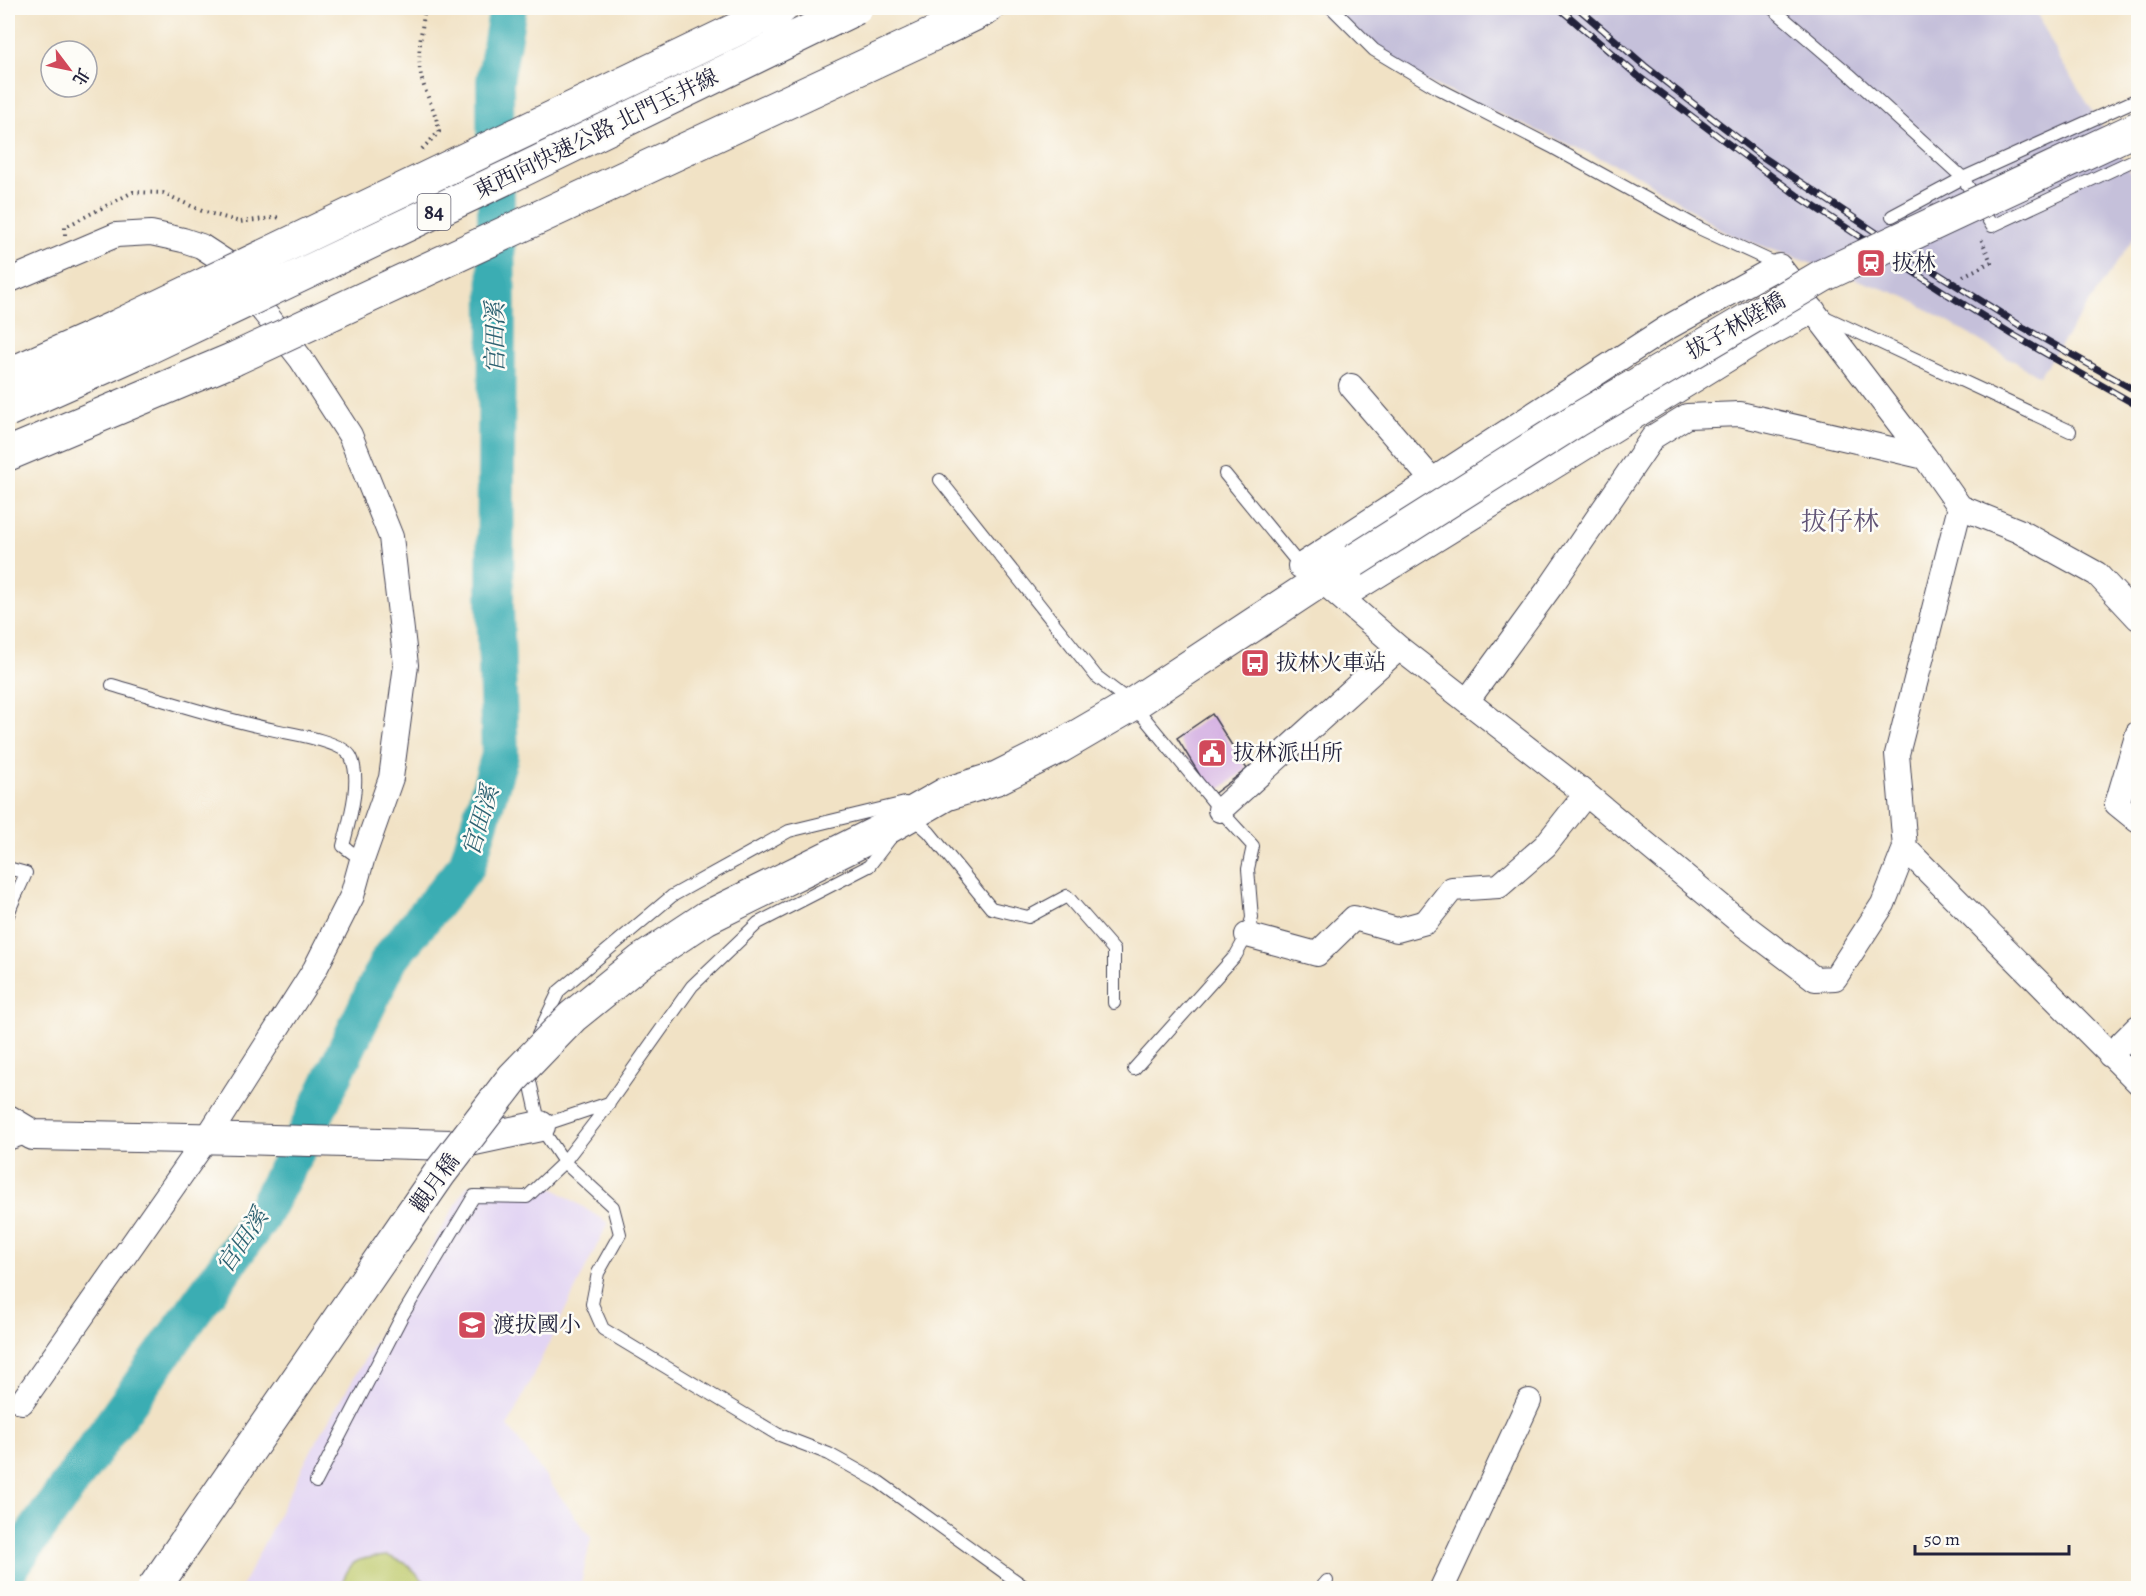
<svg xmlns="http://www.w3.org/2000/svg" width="2146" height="1596" font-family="Alegreya,'Noto Serif TC',serif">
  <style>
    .built { fill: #e2d4f3 }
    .industrial { fill: #c5c0da }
    .green { fill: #bdc96b; stroke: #707653; stroke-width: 1.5 }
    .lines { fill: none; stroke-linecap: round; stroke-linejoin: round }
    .river { stroke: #3badb3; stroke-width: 38 }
    .building { fill: #d5b2e3 }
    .service-casing { stroke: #413f50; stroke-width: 14 }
    .minor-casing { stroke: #413f50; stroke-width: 26 }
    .tertiary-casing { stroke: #413f50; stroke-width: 32 }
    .secondary-casing { stroke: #413f50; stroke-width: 35 }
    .path { stroke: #413f50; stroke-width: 4; stroke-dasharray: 1.5 4.5; stroke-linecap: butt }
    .service { stroke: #fff; stroke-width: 12 }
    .minor { stroke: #fff; stroke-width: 24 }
    .tertiary { stroke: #fff; stroke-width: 30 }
    .secondary { stroke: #fff; stroke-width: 33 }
    .rail-casing { stroke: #22223b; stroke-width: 7 }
    .rail { stroke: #fdfcf7; stroke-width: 4.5; stroke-dasharray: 14; stroke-linecap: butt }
    .secondary-bridge-casing { stroke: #413f50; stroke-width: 35; stroke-linecap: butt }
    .trunk-bridge-casing { stroke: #413f50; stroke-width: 35; stroke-linecap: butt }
    .secondary-bridge { stroke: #fff; stroke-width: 33 }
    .trunk-bridge { stroke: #fff; stroke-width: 33 }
    .labels { text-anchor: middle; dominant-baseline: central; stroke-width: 5; stroke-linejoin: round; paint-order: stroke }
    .shield { fill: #fdfcf7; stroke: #646373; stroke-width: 1.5 }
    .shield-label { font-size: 21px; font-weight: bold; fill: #22223b }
    .street-label { font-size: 22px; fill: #22223b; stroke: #fdfcf7 }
    .poi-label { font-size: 22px; fill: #22223b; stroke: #fdfcf7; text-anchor: start }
    .water-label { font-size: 24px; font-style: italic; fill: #2d6171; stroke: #fdfcf7 }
    .quarter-label { font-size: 26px; fill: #615476; stroke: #fdfcf7 }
  </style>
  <rect width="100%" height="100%" fill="#fdfcf7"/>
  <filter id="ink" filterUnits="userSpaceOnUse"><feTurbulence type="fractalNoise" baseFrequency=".0167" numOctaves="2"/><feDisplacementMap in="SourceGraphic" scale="12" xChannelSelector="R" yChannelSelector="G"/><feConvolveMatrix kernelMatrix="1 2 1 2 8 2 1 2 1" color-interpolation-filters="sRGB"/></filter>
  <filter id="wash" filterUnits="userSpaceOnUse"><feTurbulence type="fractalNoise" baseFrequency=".008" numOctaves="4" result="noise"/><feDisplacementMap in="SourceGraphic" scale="24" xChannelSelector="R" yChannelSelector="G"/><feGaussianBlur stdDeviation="1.35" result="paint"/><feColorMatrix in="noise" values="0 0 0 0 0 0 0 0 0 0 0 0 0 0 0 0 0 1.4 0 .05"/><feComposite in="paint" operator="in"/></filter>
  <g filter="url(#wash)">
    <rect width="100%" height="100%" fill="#f1e2c5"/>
    <!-- built -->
    <path class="built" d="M467,1186h83l58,37 -100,203 83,112 -11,50h-339l72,-141z"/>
    <!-- industrial -->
    <path class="industrial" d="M1312,8h722l27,53 77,122v49l-99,144 -133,-79 -178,-63 -90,-59 -240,-106z"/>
    <!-- green -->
    <path class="green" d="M388,1556l17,7 26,25h-91c11,-31 16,-29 48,-32z"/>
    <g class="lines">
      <!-- river -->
      <path class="river" d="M8,1570l253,-353 48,-90 81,-169 77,-93 33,-110 -5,-148 2,-284 -2,-242 13,-73"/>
    </g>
    <g id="blocks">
      <!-- building -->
      <path class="building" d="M1212,714l35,55 -35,26 -35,-57z"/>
    </g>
  </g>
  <g filter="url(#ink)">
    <use href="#blocks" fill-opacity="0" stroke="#413f50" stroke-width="1.5"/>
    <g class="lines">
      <!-- service casing -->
      <g class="service-casing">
        <path id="service" d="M1332,8l42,42 65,39 115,59 147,81 80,37
          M1772,8l77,66 114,104 29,48 146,-68
          M1892,216l71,-38 175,-79
          M1823,316l247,115
          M1225,474l77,94
          M940,480l156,196 37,28 87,106 33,36 -5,23 4,49 -5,17 -11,20 -102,114
          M112,685c57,17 114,35 172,47 16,3 60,11 67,25 11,23 -2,65 -8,89l19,14
          M911,816l18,16 62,76 37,9 39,-21 47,54v53
          M8,868l18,5c-6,15 -14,28 -18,42
          M538,1035l21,-44 113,-95 117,-65 116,-28
          M530,1070l-1,7 11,49 24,36 49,45 7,27 -22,39 -6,31 11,25 174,105 52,20 50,28 147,106
          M540,1126l69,-23 83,-117 66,-63 111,-57 23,-30
          M8,1144l21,-7
          M316,1482l86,-166 72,-120 53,1 37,-35 45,-58
          M1321,1588l6,-7"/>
      </g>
      <!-- minor casing -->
      <g class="minor-casing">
        <path id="minor" d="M8,281l108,-46 35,-2 32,7 18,6 23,15 77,98 49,76 41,102 15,128 -15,113 -29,82 -10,36 -37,73 -108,169 -185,264
          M1351,386l82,95
          M1960,507l59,24 78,43 41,44
          M1300,566l365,-237 114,-63 146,191
          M1321,580l78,68 187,146 159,132 70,53 20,-1 48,-74 22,-56 -8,-94 63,-247 -35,-50 -185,-43 -53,2 -34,21 -102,149 -84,115
          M1343,597l421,-260 50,-26
          M2138,733l-21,71 21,17
          M1220,810l179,-162
          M1905,848l233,234
          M1247,935l70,19 37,-36 43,12 29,-8 26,-33 47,-3 46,-40 41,-52
          M2110,1055l28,-28
          M1442,1588l87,-187"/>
      </g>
      <!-- tertiary casing -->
      <g class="tertiary-casing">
        <path id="tertiary" d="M8,1120l25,15 206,4 212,6 89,-19"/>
      </g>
      <!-- secondary casing -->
      <g class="secondary-casing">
        <path id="secondary" d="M940,31l47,-23
          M8,454l226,-95
          M805,869l78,-39 63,-36 51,-16 64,-32 72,-42 188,-124 33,-19"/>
      </g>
      <!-- path -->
      <path class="path" d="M422,149l17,-17c-2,-18 -11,-32 -16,-49 -8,-23 -1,-52 2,-75
        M65,235v-8l68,-35 30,1 39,18 38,11 40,-5
        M1963,276l28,-14 -11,-26"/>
      <!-- service -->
      <use href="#service" class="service"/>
      <!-- minor -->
      <use href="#minor" class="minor"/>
      <!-- tertiary -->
      <use href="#tertiary" class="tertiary"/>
      <!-- secondary -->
      <use href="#secondary" class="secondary"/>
      <!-- rail casing -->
      <g class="rail-casing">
        <path id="rail" d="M1559,8l79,68 160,120 149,98 68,42 123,70
          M1578,8l67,58 112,87 175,117 89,56 117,66"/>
      </g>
      <!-- rail -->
      <use href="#rail" class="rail"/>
      <!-- secondary-bridge casing -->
      <g class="secondary-bridge-casing">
        <path id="secondary-bridge" d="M234,359l706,-328
          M1354,561l221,-140 249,-146 314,-147
          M154,1588l286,-415 73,-95 59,-61 69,-56 65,-43 99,-49"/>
      </g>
      <!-- trunk-bridge casing -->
      <g class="trunk-bridge-casing">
        <path id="trunk-bridge" d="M8,375l110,-49 663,-318
          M8,410l137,-61 369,-175 342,-166"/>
      </g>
      <!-- secondary-bridge -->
      <use href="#secondary-bridge" class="secondary-bridge"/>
      <!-- trunk-bridge -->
      <use href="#trunk-bridge" class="trunk-bridge"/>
    </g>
  </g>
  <!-- icons -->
  <defs>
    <g id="station-square" transform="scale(1.5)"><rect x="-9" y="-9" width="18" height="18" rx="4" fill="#d1495b" stroke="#fdfcf7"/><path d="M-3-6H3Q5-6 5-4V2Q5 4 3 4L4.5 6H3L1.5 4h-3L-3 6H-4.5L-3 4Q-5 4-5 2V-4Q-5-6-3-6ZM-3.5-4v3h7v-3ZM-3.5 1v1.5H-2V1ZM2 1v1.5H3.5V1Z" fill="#fff"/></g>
    <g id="bus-square" transform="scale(1.5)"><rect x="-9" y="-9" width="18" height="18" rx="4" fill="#d1495b" stroke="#fdfcf7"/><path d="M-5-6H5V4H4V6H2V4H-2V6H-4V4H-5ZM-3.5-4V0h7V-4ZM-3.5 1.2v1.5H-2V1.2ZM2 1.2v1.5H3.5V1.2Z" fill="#fff"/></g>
    <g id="civic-square" transform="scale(1.5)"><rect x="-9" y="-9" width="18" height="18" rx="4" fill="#d1495b" stroke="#fdfcf7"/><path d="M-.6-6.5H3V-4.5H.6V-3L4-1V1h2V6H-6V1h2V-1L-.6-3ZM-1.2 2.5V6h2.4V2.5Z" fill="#fff"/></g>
    <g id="school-square" transform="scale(1.5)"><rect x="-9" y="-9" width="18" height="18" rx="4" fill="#d1495b" stroke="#fdfcf7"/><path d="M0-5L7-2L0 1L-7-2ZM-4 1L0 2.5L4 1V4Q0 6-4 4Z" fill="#fff"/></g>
  </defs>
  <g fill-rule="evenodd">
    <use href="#station-square" x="1871" y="263"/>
    <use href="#bus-square" x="1255" y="663"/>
    <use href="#civic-square" x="1212" y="753"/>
    <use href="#school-square" x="472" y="1325"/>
  </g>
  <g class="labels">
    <!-- shield labels -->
    <rect class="shield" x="417.5" y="194" width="33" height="36" rx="4.5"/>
    <g class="shield-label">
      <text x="434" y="212">84</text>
    </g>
    <!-- street labels -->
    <g class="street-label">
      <text transform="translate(596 134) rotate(-26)">東西向快速公路 北門玉井線</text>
      <text transform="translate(1736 326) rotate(-30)">拔子林陸橋</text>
      <text transform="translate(435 1183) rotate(-54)">觀月穚</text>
    </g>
    <!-- poi labels -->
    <g class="poi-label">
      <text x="1892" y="263">拔林</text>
      <text x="1276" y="663">拔林火車站</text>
      <text x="1233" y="753">拔林派出所</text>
      <text x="493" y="1325">渡拔國小</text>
    </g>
    <!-- water labels -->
    <g class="water-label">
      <text transform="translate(495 338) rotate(-90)">官田溪</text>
      <text transform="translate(480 821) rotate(-73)">官田溪</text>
      <text transform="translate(242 1241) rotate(-56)">官田溪</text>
    </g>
    <!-- quarter labels -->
    <g class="quarter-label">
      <text x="1840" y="521">拔仔林</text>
    </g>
  </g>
  <!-- margin -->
  <rect width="2146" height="1596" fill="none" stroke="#fdfcf7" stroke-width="30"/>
  <!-- north arrow -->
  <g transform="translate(69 69) rotate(122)"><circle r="28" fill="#fdfcf7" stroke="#a5a5ac" stroke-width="1.5"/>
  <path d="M0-4.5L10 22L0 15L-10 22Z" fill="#d1495b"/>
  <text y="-9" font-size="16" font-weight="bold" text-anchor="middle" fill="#22223b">北</text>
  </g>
  <!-- scale -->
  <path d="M1915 1545v9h154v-9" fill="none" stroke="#22223b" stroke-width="3"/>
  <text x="1924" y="1545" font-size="18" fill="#22223b" stroke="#fdfcf7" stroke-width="4.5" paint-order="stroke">50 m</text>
</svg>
